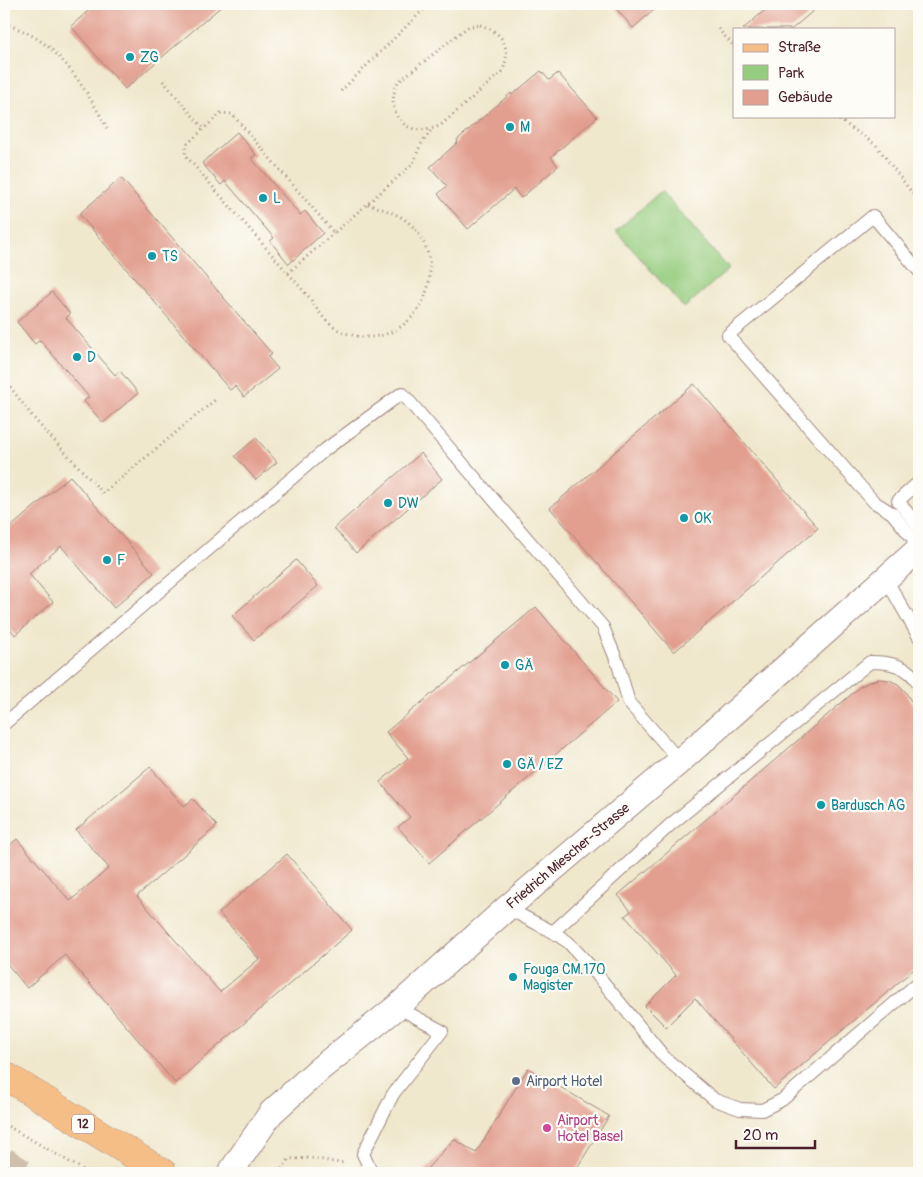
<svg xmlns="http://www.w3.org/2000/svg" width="923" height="1177" font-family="Pangolin,sans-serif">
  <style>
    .green { fill: #95cc7e; stroke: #707654 }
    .building { fill: #e29f8f }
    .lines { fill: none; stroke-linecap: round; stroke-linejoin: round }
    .highway-tunnel { stroke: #cfc0ad; stroke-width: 28; stroke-dasharray: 28 14; stroke-linecap: butt }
    .lane-casing { stroke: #9d847c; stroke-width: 14 }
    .street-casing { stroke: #9d847c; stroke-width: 27 }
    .primary-casing { stroke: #9d847c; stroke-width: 29 }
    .path { stroke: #9d847c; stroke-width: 3; stroke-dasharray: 1 4; stroke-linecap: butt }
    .lane { stroke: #fff; stroke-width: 12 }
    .street { stroke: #fff; stroke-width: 25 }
    .primary { stroke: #f6be87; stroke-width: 28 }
    .culture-dot { fill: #0f9aa8; stroke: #fdfcf7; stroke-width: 2 }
    .service-dot { fill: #5c6f8a; stroke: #fdfcf7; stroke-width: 2 }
    .hotel-dot { fill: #d1479c; stroke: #fdfcf7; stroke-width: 2 }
    .labels { text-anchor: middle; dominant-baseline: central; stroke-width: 4.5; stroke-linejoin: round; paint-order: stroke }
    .shield { fill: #fdfcf7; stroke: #806168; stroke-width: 1 }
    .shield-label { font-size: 12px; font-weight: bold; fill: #4a1f2b }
    .culture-label { font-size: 14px; fill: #0d838f; stroke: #fdfcf7; text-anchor: start }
    .street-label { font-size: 14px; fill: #4a1f2b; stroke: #fdfcf7 }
    .service-label { font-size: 14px; fill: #4e5e75; stroke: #fdfcf7; text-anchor: start }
    .hotel-label { font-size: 14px; fill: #b23c85; stroke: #fdfcf7; text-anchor: start }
  </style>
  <rect width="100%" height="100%" fill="#fdfcf7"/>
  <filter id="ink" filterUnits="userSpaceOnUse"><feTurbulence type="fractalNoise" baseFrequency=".02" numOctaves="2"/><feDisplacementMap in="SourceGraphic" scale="10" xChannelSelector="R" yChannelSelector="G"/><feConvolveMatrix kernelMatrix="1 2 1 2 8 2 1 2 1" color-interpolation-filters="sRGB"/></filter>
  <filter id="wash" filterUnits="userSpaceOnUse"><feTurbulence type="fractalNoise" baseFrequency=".0096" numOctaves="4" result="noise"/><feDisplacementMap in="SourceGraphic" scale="20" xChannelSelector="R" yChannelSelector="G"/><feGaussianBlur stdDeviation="1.12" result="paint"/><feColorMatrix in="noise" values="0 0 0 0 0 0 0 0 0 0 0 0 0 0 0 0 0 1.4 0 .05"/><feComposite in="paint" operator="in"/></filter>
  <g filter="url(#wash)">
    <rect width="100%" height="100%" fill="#f0e8cd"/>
    <!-- green -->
    <path class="green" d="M661,191l68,78 -45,39 -68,-77z"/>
    <g id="blocks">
      <!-- building -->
      <path class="building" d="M96,4h128l-99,85 -54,-63z
        M612,4h49l-28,24z
        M772,4h49l-29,25h-49z
        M541,71l8,9 9,-7 39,44 -46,40 7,9 -37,32 -7,-9 -46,40 -30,-35 9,-8 -17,-19 28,-25 -1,-2 54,-47 1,2z
        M237,132l19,23 -5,3 49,57 5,-4 18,22 -34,31 -19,-23 4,-3 -49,-57 -4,4 -19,-22z
        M121,178l151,176 -4,3 10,12 -34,28 -9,-11 -5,4 -151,-176z
        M52,292l18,22 -4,4 49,57 5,-4 18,22 -35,30 -19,-22 5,-4 -49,-57 -5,4 -18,-22z
        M694,384l124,144 -144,124 -124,-144z
        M256,438l21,24 -21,18 -21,-24z
        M421,453l21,26 -86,74 -22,-25z
        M70,476l84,97 -40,35 -53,-62 -32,28 24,28 -38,33 -11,-14v-88z
        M296,560l22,26 -64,54 -22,-24z
        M536,607l81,95 -188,161 -31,-36 12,-10 -30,-35 28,-24 -22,-26z
        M879,679l10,1 9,4 7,7 14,24v250l-145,124 -79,-91 -29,29 -21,-21 31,-31 -51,-59 6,-5 -13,-16 243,-209 8,-4z
        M150,767l34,39 9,-7 24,27 -80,70 83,96 39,-33 -40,-46 68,-59 65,76 -177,153 -110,-128 -38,33 -23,-28v-110l13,-11 53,62 39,-33 -33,-38z
        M528,1068l81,48 -35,57h-151l31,-34 22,14z"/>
    </g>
  </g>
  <g filter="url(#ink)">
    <use href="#blocks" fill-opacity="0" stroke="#9d847c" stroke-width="1"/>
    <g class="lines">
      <!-- highway-tunnel -->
      <path class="highway-tunnel" d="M4,1161l18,12"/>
      <!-- lane casing -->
      <g class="lane-casing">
        <path id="lane" d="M919,271l-46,-55 -145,119 146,167 18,11 27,33
          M919,482l-21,19 21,26
          M886,579l33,58
          M4,724l322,-275 76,-56 201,234 15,37 11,39 51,58
          M507,908l46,24 15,10 22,24 75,92 50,42 25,9 22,1 20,-10 137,-118
          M553,932l117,-107 200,-163c20,0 38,3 49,22
          M372,1173l-9,-19 30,-60 49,-63 -45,-24"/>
      </g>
      <!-- street casing -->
      <g class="street-casing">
        <path id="street" d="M230,1173l41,-60 46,-42 80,-64 110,-99 173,-147 239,-212"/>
      </g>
      <!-- primary casing -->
      <g class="primary-casing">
        <path id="primary" d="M4,1075l159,98"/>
      </g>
      <!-- path -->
      <path class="path" d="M9,25c7,3 15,6 22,10 35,19 58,60 76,93
        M480,25c24,7 32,24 22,47l-61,53c-32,16 -59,-10 -43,-43l71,-56z
        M718,29l16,17
        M163,81l40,47
        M341,91l88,-87
        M830,116l13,6 33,23 43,57
        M368,204c13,5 30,9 41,19 44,40 14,117 -46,114 -9,-1 -20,-4 -28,-9 -12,-8 -19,-21 -27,-32l-123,-141 1,-10 35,-32 11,1 102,119 79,-69 7,-18 12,-17
        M288,273l46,-40
        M4,379l33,43 66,71 112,-93
        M4,1124l85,49
        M279,1173l10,-14 22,-1 29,5 5,-1"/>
      <!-- lane -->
      <use href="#lane" class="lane"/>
      <!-- street -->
      <use href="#street" class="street"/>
      <!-- primary -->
      <use href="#primary" class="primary"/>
    </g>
  </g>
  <!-- markers -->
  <g class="culture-dot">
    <circle cx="130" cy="57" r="5"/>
    <circle cx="510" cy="127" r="5"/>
    <circle cx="263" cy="198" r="5"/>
    <circle cx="152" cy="256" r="5"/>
    <circle cx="77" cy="357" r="5"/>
    <circle cx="388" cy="503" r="5"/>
    <circle cx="684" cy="518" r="5"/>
    <circle cx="107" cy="560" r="5"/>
    <circle cx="505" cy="665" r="5"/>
    <circle cx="507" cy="764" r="5"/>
    <circle cx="821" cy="805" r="5"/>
    <circle cx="513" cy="977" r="5"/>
  </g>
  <circle class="service-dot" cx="516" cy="1081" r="5"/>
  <circle class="hotel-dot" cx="547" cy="1128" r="5"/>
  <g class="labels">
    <!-- shield labels -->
    <rect class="shield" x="72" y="1114.5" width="22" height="19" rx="4"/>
    <g class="shield-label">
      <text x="83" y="1124">12</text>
    </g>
    <!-- culture labels -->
    <g class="culture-label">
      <text x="140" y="57">ZG</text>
      <text x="520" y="127">M</text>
      <text x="273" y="198">L</text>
      <text x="162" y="256">TS</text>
      <text x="87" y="357">D</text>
      <text x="398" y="503">DW</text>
      <text x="694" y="518">OK</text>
      <text x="117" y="560">F</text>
      <text x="515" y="665">GÄ</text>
      <text x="517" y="764">GÄ / EZ</text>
      <text x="831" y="805">Bardusch AG</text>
      <text x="523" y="969">Fouga CM.170<tspan x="523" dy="16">Magister</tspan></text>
    </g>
    <!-- street labels -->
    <g class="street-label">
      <text transform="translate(568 856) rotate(-40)">Friedrich Miescher-Strasse</text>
    </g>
    <!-- service labels -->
    <g class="service-label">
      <text x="526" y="1081">Airport Hotel</text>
    </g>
    <!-- hotel labels -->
    <g class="hotel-label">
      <text x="557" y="1120">Airport<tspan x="557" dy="16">Hotel Basel</tspan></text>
    </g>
  </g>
  <!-- margin -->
  <rect width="923" height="1177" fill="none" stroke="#fdfcf7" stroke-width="20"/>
  <!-- legend -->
  <rect x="733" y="28" width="162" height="90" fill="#fdfcf7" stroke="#b5a4a5"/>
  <rect x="743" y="44" width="25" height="8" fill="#f6be87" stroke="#b5a4a5"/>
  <text x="778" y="52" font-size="15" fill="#4a1f2b">Straße</text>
  <rect x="743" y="65" width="25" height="15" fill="#95cc7e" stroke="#b5a4a5"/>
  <text x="778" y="78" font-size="15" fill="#4a1f2b">Park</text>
  <rect x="743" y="90" width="25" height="15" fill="#e29f8f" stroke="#b5a4a5"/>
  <text x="778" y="102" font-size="15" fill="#4a1f2b">Gebäude</text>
  <!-- scale -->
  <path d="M736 1140v8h79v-8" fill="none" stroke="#4a1f2b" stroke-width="2.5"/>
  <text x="743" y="1140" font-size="15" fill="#4a1f2b" stroke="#fdfcf7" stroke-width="4" paint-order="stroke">20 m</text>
</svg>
